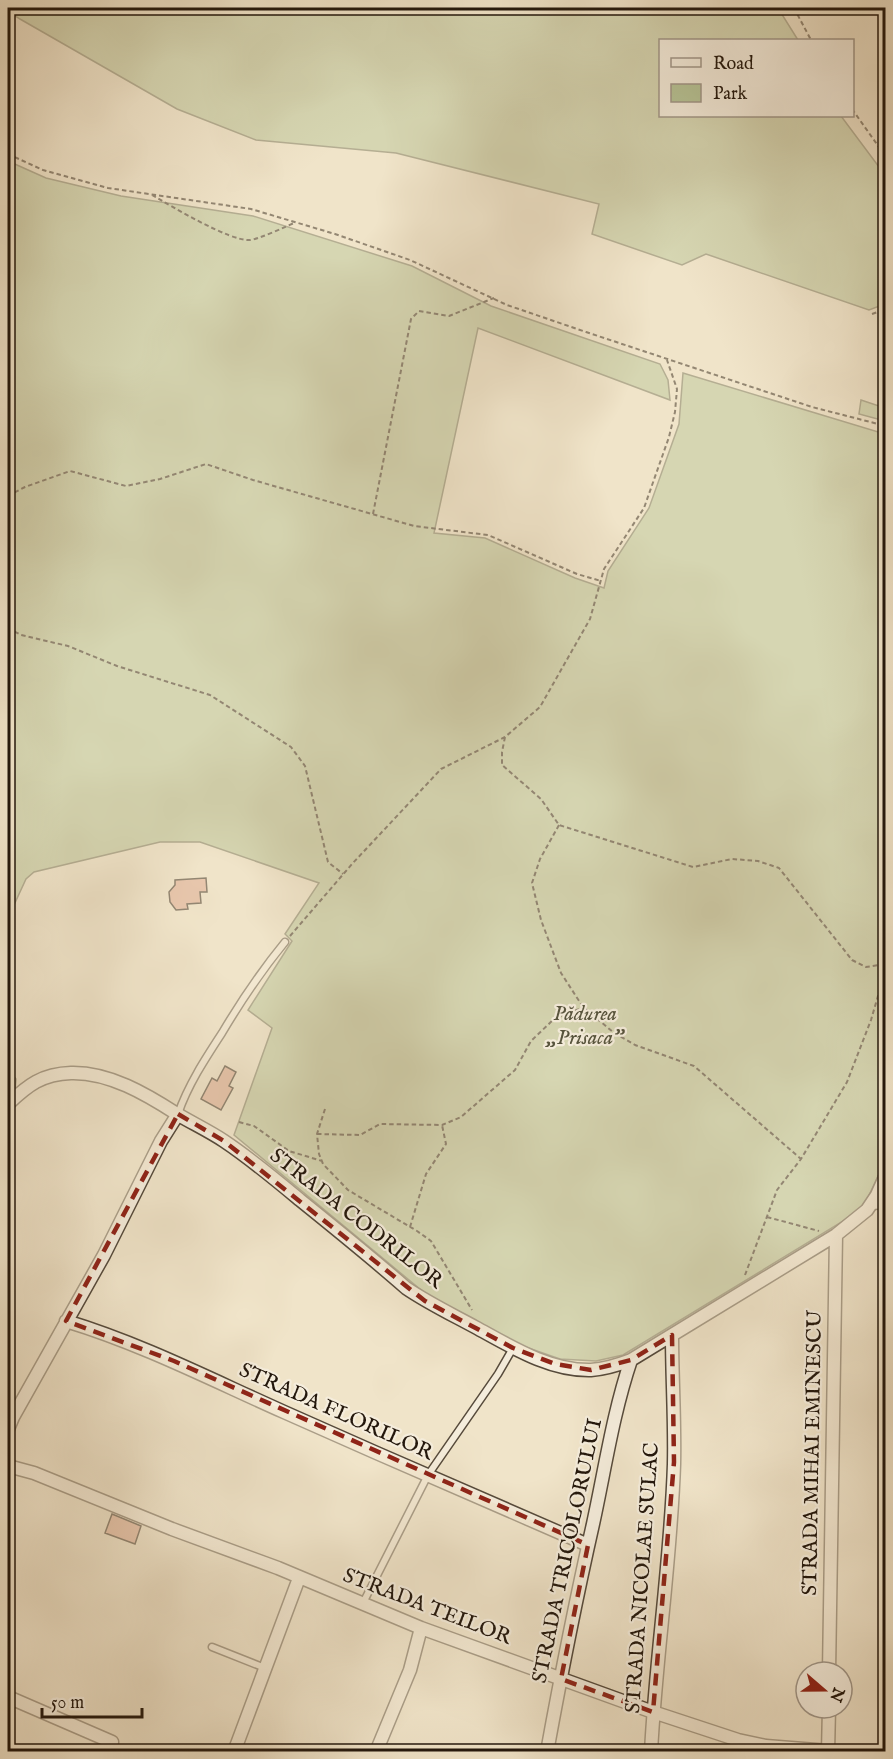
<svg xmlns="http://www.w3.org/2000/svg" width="893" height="1759" font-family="'IM FELL English',serif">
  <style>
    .green { fill: #b7c598; stroke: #6d6e52; stroke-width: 1.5 }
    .building { fill: #dea58d; stroke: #23170c; stroke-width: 1.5 }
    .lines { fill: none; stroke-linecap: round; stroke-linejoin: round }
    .lane-casing { stroke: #564a3b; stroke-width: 9 }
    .street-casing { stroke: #564a3b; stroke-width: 15 }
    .path { stroke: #23170c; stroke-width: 2; stroke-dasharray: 4.5 3; stroke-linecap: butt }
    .lane { stroke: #f5eddc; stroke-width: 6 }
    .street { stroke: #f5eddc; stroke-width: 12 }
    .marked { fill: none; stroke: #8f2418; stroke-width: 4.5; stroke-dasharray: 12 8; stroke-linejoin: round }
    .labels { text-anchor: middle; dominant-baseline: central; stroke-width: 4.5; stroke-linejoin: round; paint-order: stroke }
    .park-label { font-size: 21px; font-style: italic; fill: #57543d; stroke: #f5eddc }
    .street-label { font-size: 21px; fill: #23170c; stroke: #f5eddc }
  </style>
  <rect width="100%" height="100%" fill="#f0e4c9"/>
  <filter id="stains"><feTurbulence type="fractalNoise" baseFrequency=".00333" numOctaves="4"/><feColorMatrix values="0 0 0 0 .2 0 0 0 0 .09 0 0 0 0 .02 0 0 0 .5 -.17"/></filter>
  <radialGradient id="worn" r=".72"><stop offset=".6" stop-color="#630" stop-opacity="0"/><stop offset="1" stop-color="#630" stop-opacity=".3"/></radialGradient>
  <!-- green -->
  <path class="green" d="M8,8h770l20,32h-138v76h181l44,59v129l-16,6 -163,-56 -24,11 -90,-31 7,-30 -203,-51 -140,-13 -79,-31 -157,-90 -12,-8z
    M8,161l38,17 75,18 132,20 159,50 79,40 169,58 8,16 2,20 -192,-72 -44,205 51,5 90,40 29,10 4,-17 41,-63 30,-84 4,-51 202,61v727l-21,45 -19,14 -222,135 -27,6 -36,-2 -43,-15 -85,-45 -198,-164 38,-107 -24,-18 44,-69 -7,-7 34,-51 -119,-41h-40l-126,30 -8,7 -18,39z
    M861,400l24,8v13l-26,-7z
    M8,1069l8,10 -1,12 -7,7z"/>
  <!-- building -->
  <path class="building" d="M206,878l1,14h-7l1,11 -14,1 1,5 -12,1 -6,-8 -1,-10 6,-7v-5z
    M225,1066l11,6 -7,14 4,2 -12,22 -20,-11 11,-21 5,3z
    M112,1514l29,12 -6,18 -30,-11z"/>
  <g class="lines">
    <!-- lane casing -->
    <g class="lane-casing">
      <path id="lane" d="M178,1114c10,-29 27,-55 44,-81 19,-32 40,-63 63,-91
        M871,1206l15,-1
        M363,1603l65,-128 70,-101 15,-26
        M212,1647l53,21"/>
    </g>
    <!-- street casing -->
    <g class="street-casing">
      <path id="street" d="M8,1104c20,-19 34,-30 63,-31 38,-1 75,21 106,41 15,9 32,17 47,27 27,18 52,39 76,59 36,29 72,58 106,88 22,15 45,26 69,39 35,19 74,44 116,43 14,-1 27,-5 40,-10l205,-125 31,-25 10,-15 9,-20
        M66,1321c76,23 146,59 218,91 101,45 202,89 304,133
        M8,1429l5,-12 91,-162 57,-114 17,-27
        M8,1466l26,7 138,56 106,39 143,60 232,84 85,28 28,6 75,6
        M829,1672l7,-437
        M8,1697l104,45
        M234,1752l65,-174
        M376,1752l34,-82 11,-42
        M547,1752c14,-77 29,-153 46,-228 12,-55 20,-111 38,-164
        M651,1752c5,-97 20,-192 23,-288 1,-43 -2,-86 -2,-129
        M828,1752l1,-44"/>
    </g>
    <!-- path -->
    <path class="path" d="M794,8l17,32
      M852,109l34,48
      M8,154l35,16 65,18 143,21 84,25 75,26 97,45 79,27 226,75 74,19
      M152,195c19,11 79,47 98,45 9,-1 35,-13 44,-17
      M872,314l14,-5
      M8,496l17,-9 45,-16 56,15 34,-7 46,-15 47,16 161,46 74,9 89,39 24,7
      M373,514l38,-195 8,-8 30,5 45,-18
      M8,628l13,7 47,11 49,20 93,29 81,52 14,19 23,96 15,12
      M505,737l-3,15v13l39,34 18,26 134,42 39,-8 26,2 21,7 73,92 14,7 13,-2 7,-10
      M559,825l-19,34 -8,24 9,37 20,53 22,34 30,25 22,13 59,21 107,93
      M8,853l6,38
      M290,936l62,-72 89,-95 64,-32 35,-30 50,-88 14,-50 40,-61 25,-71 6,-25 2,-23 -10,-29
      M325,1109l-8,25 2,20 4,10 25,26 69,41 14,10 41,69
      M239,1122l15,4 35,25 33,10
      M317,1134l43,1 20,-11 62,1 19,-8 54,-47 16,-29 24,-23 27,-10
      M767,1217l52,14
      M410,1227l16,-53 20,-30 -4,-19
      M745,1275l32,-85 24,-31 46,-77 24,-62 9,-31 -1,-24"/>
    <!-- lane -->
    <use href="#lane" class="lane"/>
    <!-- street -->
    <use href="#street" class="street"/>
  </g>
  <!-- marked area -->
  <path d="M0 0H893V1759H0ZM178,1114l46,27 201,160 88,47 42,16 36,6 40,-10 41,-25 2,127 -21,250 -92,-33 27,-134 -414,-184 -108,-40z" fill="#f0e4c9" fill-opacity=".55" fill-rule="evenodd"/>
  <path class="marked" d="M178,1114l46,27 201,160 88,47 42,16 36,6 40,-10 41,-25 2,127 -21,250 -92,-33 27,-134 -414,-184 -108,-40z"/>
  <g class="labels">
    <!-- park labels -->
    <g class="park-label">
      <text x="585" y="1014">Pădurea<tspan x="585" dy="24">„Prisaca”</tspan></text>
    </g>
    <!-- street labels -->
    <g class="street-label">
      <text transform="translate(356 1219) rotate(38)">STRADA CODRILOR</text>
      <text transform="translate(336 1412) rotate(24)">STRADA FLORILOR</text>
      <text transform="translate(813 1453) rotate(-89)">STRADA MIHAI EMINESCU</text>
      <text transform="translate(568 1551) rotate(-78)">STRADA TRICOLORULUI</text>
      <text transform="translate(643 1578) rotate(-86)">STRADA NICOLAE SULAC</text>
      <text transform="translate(427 1607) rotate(21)">STRADA TEILOR</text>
    </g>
  </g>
  <!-- margin -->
  <rect width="893" height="1759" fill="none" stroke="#f0e4c9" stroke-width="30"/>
  <rect x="9" y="9" width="875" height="1741" fill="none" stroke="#23170c" stroke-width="3"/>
  <rect x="15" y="15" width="863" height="1729" fill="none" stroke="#23170c" stroke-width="1.5"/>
  <!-- legend -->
  <rect x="659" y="39" width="195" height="78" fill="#f5eddc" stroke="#a19789" stroke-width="1.5"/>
  <rect x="671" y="58" width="30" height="9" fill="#f5eddc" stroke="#a19789" stroke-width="1.5"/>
  <text x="713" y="69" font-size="18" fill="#23170c">Road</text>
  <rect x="671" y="84" width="30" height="18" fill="#b7c598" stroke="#a19789" stroke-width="1.5"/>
  <text x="713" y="99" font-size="18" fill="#23170c">Park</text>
  <!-- north arrow -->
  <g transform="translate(824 1690) rotate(110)"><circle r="28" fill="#f5eddc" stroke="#a19789" stroke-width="1.5"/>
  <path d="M0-4.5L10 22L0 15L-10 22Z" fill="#8f2418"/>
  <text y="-9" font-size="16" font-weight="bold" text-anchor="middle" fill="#23170c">N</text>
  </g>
  <!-- scale -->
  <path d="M42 1708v9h100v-9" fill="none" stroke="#23170c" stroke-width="3"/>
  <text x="51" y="1708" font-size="18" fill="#23170c" stroke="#f5eddc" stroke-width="4.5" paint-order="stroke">50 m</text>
  <rect width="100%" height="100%" filter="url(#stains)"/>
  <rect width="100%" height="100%" fill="url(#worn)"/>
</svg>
